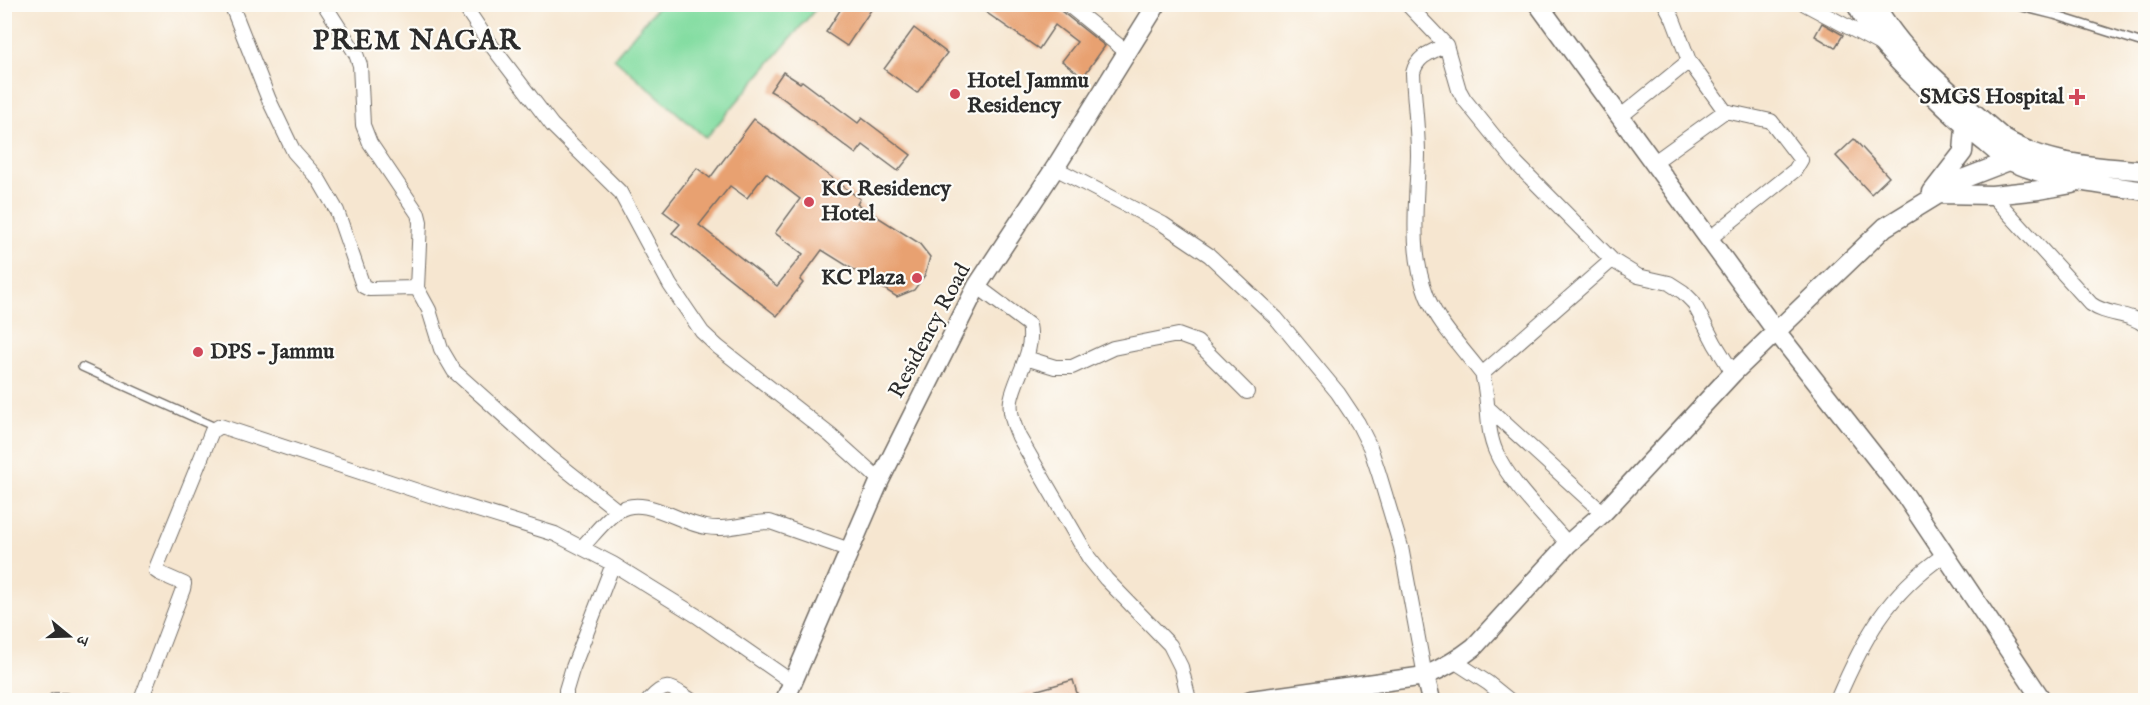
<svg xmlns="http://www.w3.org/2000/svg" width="2150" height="705" font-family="'IM FELL English','Noto Serif Devanagari',serif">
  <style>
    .green { fill: #84dda2; stroke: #588466; stroke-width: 1.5 }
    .building { fill: #e8a171; fill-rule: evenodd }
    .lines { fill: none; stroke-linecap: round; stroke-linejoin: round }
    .lane-casing { stroke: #726c65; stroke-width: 10 }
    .street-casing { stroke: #726c65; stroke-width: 16 }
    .secondary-casing { stroke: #726c65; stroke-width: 21 }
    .lane { stroke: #fff; stroke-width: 7 }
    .street { stroke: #fff; stroke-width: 14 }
    .secondary { stroke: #fff; stroke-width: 18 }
    .poi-dot { fill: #d1495b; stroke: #fdfcf7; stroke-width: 2 }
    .labels { text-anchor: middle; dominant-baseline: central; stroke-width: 4.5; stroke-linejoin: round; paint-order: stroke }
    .poi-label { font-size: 22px; font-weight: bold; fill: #2b2b2b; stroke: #fdfcf7; text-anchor: start }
    .street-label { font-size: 22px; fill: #2b2b2b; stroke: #fdfcf7 }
    .district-label { font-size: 28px; font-weight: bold; letter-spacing: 1.5px; fill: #2b2b2b; stroke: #fdfcf7 }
  </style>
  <rect width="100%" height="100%" fill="#fdfcf7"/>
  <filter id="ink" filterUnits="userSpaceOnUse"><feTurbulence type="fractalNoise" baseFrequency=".0167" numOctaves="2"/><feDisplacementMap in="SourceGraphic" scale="12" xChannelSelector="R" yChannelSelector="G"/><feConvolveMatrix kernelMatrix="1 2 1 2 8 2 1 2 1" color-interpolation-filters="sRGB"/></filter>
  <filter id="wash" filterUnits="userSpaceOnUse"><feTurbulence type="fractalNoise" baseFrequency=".008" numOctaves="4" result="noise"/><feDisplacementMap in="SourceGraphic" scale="24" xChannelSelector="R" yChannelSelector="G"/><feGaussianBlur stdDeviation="1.35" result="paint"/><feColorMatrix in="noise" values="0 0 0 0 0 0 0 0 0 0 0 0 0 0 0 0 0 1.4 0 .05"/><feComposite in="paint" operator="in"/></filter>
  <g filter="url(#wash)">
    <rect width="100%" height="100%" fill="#f6e6d0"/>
    <!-- green -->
    <path class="green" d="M659,5v-1l160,1 -113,133 -92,-80z"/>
    <g id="blocks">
      <!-- building -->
      <path class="building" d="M844,4h31l-28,42 -21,-14z
        M974,4h78l53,42 -22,31 -21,-16 15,-19 -22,-17 -16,24z
        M1822,23l21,12 -8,13 -20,-12z
        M914,28l33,25 -30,40 -33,-24z
        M783,72l17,11 2,-2 56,42 4,-5 49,37 -13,16 -35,-26 -7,9 -75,-57 -11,-6z
        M754,119l106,80 -3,5 62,39 11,14 -5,18 -11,15 -17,7 -75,-47 -22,30 3,3 -26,33 -105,-83 8,-9 -17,-13 34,-43 13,10zM766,173l34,26 -25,34 28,21 -26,32 -78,-61 31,-39 17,12z
        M1854,139l35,38 -18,17 -35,-38z
        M1073,680l6,20h-66v-3z"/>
    </g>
  </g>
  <g filter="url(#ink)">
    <use href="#blocks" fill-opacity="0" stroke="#726c65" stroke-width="1.5"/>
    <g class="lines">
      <!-- lane casing -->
      <g class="lane-casing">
        <path id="lane" d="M2010,4l44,11 92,29
          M82,367l133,60"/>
      </g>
      <!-- street casing -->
      <g class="street-casing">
        <path id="street" d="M231,4l38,96 21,44 4,8 25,28 18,31 26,75 6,3 48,-1
          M324,4l32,50 4,11 3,60 7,18 48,71 2,8 -3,66 12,22 12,39 13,22 96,86 68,54
          M463,4l25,37 64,84 68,67 50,93 32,47 16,15 112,88 50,45
          M1067,4l61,49
          M1407,4l39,41 13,45 5,9 51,63 97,98 26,16 31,7 14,9 10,10 22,42 18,29
          M1665,4l8,15 16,42 36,50 46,10 30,39 -6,10 -86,69
          M1805,4l75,40
          M1446,45c-15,7 -29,11 -33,28 1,27 5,55 5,82 -1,46 -9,96 9,141 12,29 36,53 55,78 8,25 3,54 14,78 12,29 51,67 72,92
          M1620,117l69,-56
          M1653,163l72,-52
          M1055,168l108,56 46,31 67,63 62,75 20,30 12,24 9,27 22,73 24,129
          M1992,195l99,109c16,12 38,8 55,22
          M977,286l52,39c6,27 -13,50 -18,75 -2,13 3,25 8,37l70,121 17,21 64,66 11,22 8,33
          M1026,358l29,9h17l41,-19 65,-13 19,7 50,50
          M1482,374l130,-114
          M1488,408l115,105
          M582,547c10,-10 24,-29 36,-36 26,-17 60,12 88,16 22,4 42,-5 64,-5l80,28
          M1454,661l34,22 21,17
          M55,700h10
          M141,700l42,-111 1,-5 -25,-11 -3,-2 1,-5 55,-135 8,-5 222,73 113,35 58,30 84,52 95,66
          M566,700v-10l6,-20 41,-106
          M649,700c19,-20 22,-12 42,0
          M1837,700c27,-62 49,-105 107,-145"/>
      </g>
      <!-- secondary casing -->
      <g class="secondary-casing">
        <path id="secondary" d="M1538,4l238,327 129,164 137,205
          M1856,4c15,32 42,57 66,81 21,20 41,41 64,58 8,7 17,15 26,19 43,19 88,22 134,29
          M1875,4c28,53 84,95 128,134 43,27 93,28 143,33
          M1932,192l31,-40 2,-25
          M1939,194l53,1 47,-5 33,-6
          M1425,676l6,24
          M785,700l95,-220 97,-194 78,-118 102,-164
          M1251,700l174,-24c18,-8 34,-17 49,-29l94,-103 35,-31 130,-140 152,-146 80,-49 44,-17"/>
      </g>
      <!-- lane -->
      <use href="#lane" class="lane"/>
      <!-- street -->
      <use href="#street" class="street"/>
      <!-- secondary -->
      <use href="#secondary" class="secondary"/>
    </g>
  </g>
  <!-- markers -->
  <g class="poi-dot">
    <circle cx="955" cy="94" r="6"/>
    <path d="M2074 88h6v6h6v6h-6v6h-6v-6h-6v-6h6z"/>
    <circle cx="809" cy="202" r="6"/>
    <circle cx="917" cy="278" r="6"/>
    <circle cx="198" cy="352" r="6"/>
  </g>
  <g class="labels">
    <!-- poi labels -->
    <g class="poi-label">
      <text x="967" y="81">Hotel Jammu<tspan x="967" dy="25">Residency</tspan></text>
      <text x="2064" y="97" text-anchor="end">SMGS Hospital</text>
      <text x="821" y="189">KC Residency<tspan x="821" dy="25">Hotel</tspan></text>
      <text x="905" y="278" text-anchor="end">KC Plaza</text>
      <text x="210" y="352">DPS - Jammu</text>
    </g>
    <!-- street labels -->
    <g class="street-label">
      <text transform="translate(930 331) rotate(-62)">Residency Road</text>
    </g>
    <!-- district labels -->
    <g class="district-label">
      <text x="417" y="41">PREM NAGAR</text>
    </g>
  </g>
  <!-- margin -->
  <rect width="2150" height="705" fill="none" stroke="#fdfcf7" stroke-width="24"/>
  <!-- north arrow -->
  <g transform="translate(69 636) rotate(109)" stroke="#fdfcf7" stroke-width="4.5" paint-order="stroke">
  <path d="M0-4.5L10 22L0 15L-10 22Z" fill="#2b2b2b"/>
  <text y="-9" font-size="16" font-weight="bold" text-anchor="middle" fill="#2b2b2b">उ</text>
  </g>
</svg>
